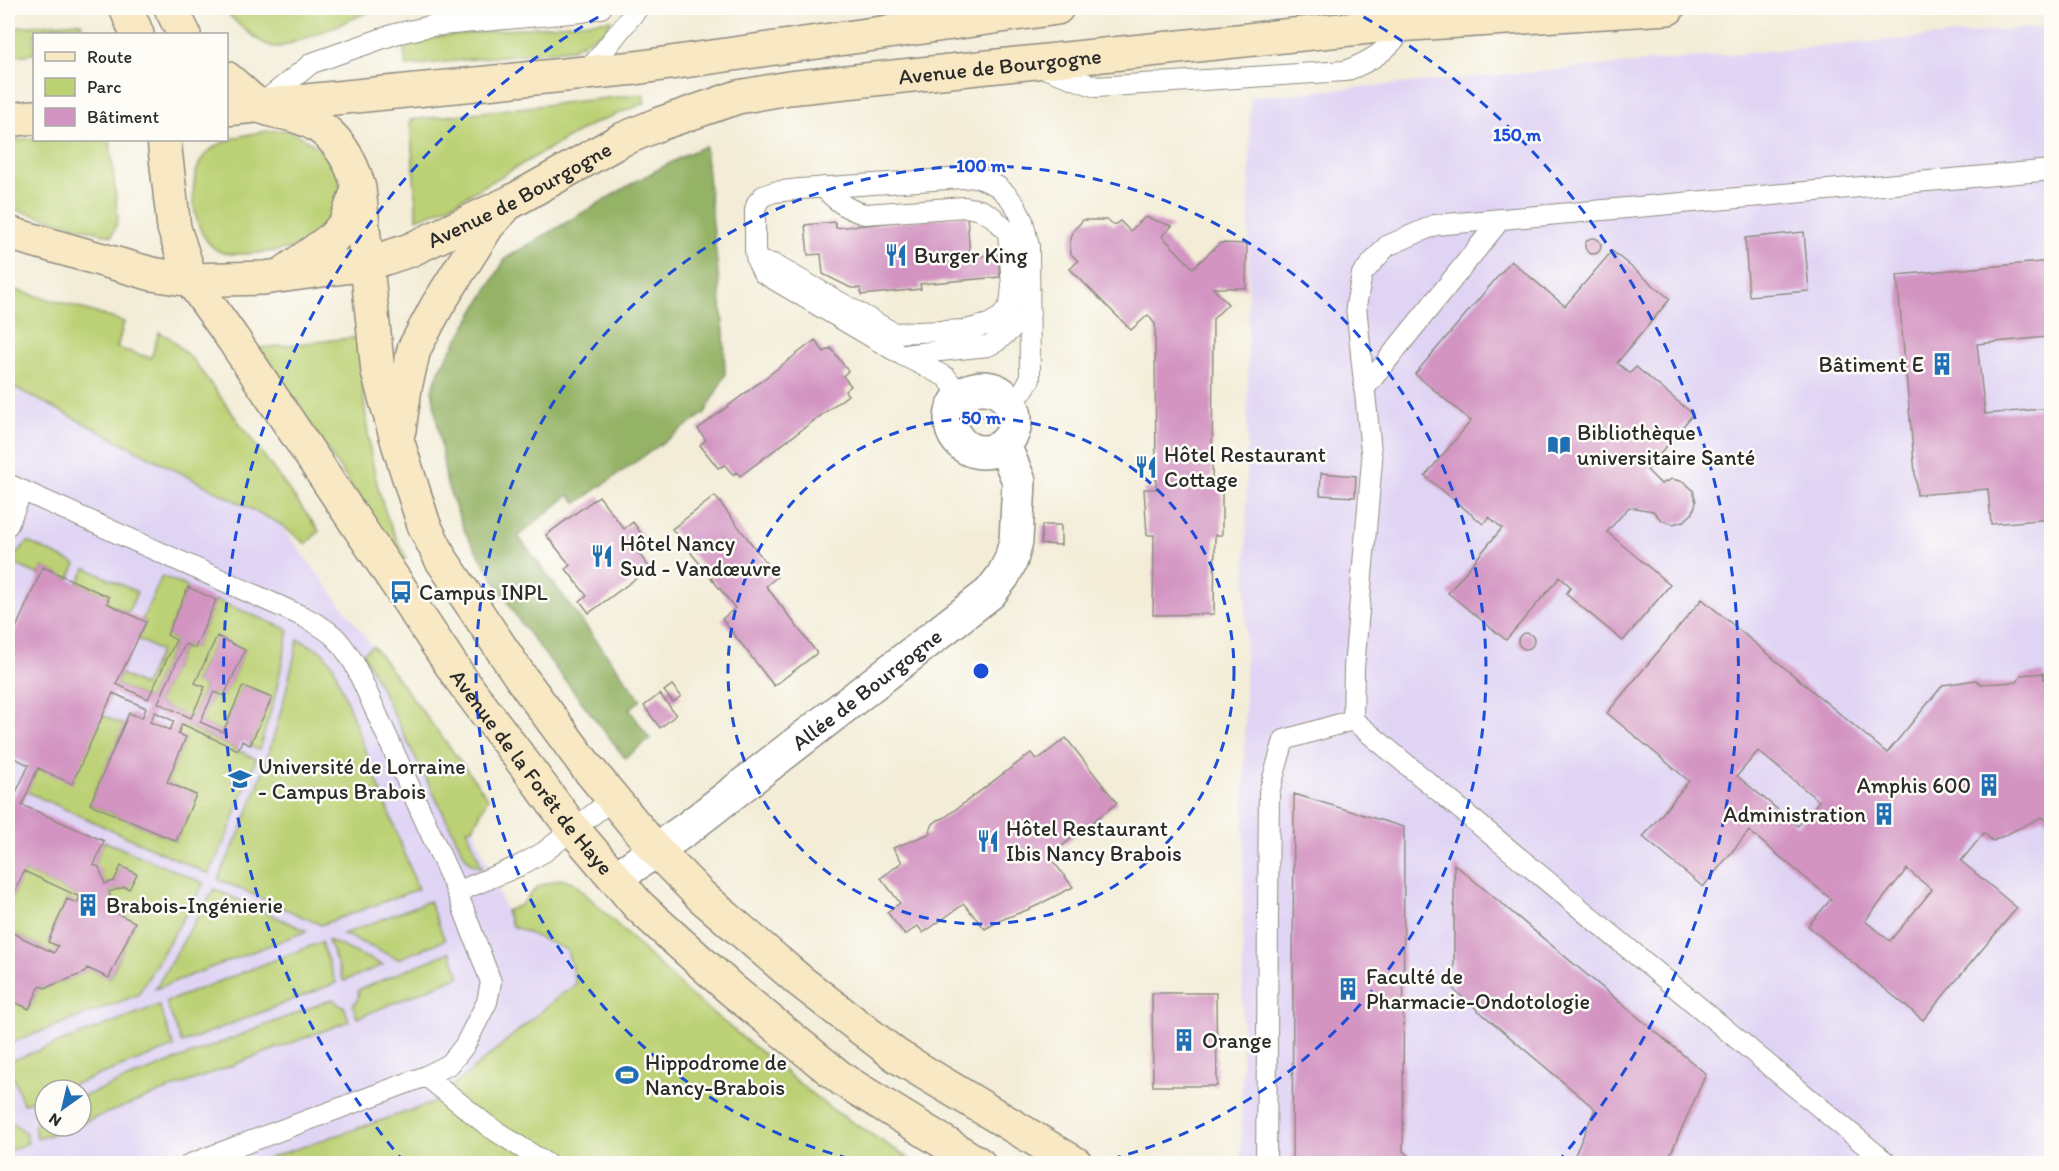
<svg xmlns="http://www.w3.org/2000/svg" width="2059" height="1171" font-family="Itim,sans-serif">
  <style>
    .built { fill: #e0d4f4; fill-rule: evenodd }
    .green { fill: #bcd174; stroke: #747e50; stroke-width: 1.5 }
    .forest { fill: #95b366; stroke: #606f48; stroke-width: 1.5 }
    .building { fill: #d394c2; fill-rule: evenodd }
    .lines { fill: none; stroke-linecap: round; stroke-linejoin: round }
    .lane-casing { stroke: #8f8c82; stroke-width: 22 }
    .street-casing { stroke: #8f8c82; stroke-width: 36 }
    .secondary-casing { stroke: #8f8c82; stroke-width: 36 }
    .lane { stroke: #fff; stroke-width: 20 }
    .street { stroke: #fff; stroke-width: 33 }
    .secondary { stroke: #f8e8c3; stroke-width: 33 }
    .ring { fill: none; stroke: #1d4ed8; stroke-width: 3; stroke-dasharray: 10 8 }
    .labels { text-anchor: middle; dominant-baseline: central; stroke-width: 5; stroke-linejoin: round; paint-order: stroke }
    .street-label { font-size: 22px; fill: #2b2b2b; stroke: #fdfcf7 }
    .poi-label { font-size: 22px; fill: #2b2b2b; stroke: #fdfcf7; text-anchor: start }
    .centre { fill: #1d4ed8; stroke: #fdfcf7; stroke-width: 3 }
    .ring-label { font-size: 18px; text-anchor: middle; font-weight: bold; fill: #1d4ed8; stroke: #fdfcf7; stroke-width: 5; stroke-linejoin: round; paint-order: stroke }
  </style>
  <rect width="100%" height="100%" fill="#fdfcf7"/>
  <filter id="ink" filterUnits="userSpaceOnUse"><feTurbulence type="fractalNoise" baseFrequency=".0167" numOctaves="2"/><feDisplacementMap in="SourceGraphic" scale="12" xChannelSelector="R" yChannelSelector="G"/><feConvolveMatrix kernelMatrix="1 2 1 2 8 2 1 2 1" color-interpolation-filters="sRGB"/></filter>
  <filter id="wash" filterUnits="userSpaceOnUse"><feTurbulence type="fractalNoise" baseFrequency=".008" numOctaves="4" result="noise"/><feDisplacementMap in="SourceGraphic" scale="24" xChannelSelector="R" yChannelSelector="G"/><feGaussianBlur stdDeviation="1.35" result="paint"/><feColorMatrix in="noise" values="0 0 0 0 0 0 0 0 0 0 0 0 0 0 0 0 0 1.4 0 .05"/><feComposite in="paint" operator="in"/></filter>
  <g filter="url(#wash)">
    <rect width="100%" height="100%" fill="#f3edd8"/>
    <!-- built -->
    <path class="built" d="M2051,26v1137l-810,1 9,-1067z
      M8,385l272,139 208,274 -15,30 39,98 56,24 9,34 -19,13 -125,106 -182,60h-243zM45,1090h36v36h-36z"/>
    <!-- green -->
    <path class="green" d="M224,8h161l-12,2c-26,11 -52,24 -79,32 -5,2 -13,5 -18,5 -14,0 -45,-28 -52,-39z
      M611,20l-5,10 -34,19 -166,17 -3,-24 40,-6z
      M79,22l3,2 -2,10h-46v20l-26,2v-28z
      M643,94l2,9 -53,21 -143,82 -32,13 -7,-99z
      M286,130c23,8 50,28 55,54 2,10 -2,23 -3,33 -10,8 -28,26 -40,29 -13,5 -65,11 -77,6 -30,-12 -36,-75 -16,-97 16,-18 57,-25 81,-25z
      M34,138v2h76l8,79 -6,17 -104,-28v-67z
      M8,288l69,19 47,15 -7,26 34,10 8,-26 11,6 24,23 125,170 -13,13 -26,-20 -272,-140z
      M359,337c6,74 8,156 48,221l-6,3 -141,-213z
      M28,542l48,22 -7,15 -26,-12 -4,8 -26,-12 4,-10z
      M86,568l51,24 -9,21 -21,-10 2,-7 -31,-13z
      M162,576l26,11 -21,48 9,5 -28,59 -32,-15 5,-10 23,12 16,-35 -22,-12 8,-17 -4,-2z
      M216,600l73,30 -15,70 -15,50 -9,-4 21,-48 -28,-12 -20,46 -23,-10 14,-30 10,4 21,-46 -28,-13 -22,45 10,5 -14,31 -33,-15 27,-59 10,4z
      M298,639l25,13 10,13 85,224 -97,36 -103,-46c11,-24 23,-47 32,-72 21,-55 36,-111 48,-168z
      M373,646l115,152 -15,30 -6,1 15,39 -12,-5 -5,-7 -102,-203z
      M102,715l22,10 -34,79 86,37 20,-46 -29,-13 19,-44 -8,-4 4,-10 74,35 -29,77 -18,38 -182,-82 11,-24 34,15z
      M104,841l100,42 -66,112 -130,49v-45l21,10 11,-23 5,2 39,-15 3,-5 23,10 25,-56 -25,-12 3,-7 -4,-11 16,-5 4,2 7,-15 -15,-8 -7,15 -9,3 -6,-16 -5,-3z
      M24,871l56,26 -3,6 -10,-4 -19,42 10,5 -4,7 -46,-22v-24z
      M560,879l13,3 115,111 139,113 89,57 -665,1 182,-61 125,-106 18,-13 -9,-34 -55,-24 -6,-15 15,-6 16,-18z
      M214,889l93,42 -152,58z
      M429,901l16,39 -47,19 -55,-25z
      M328,940l55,25 -39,16z
      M321,942l15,41 -154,60 -16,-41z
      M450,952l10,24 -103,42 -4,-13c5,-4 7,-8 5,-15z
      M333,999l6,6 5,1 5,15 -268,102v-26z
      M159,1005l15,42 -115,43h-14v5l-22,9 -15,-42z
      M45,1111v15h28l-35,13 -4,-12 4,-8 -1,-5z
      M13,1123l12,9 3,11 -20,8v-26z"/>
    <!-- forest -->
    <path class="forest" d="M705,146l19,186 1,43 -20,38 -128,90 -8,-8 -51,41 123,164 -12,9 21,30 -25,19 -105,-136 -55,-90 -18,-47 -15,-96 9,-22 65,-109 127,-75 54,-29z"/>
    <g id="blocks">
      <!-- building -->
      <path class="building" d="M967,215l3,42 28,-2 2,22 -80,7 1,5 -60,6 -1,-7h-9l-28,-14 -2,-20 -13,1 -3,-30 30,-3 1,6z
        M1145,217l27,9 -10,10 31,32 27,-25 27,1 -1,44h-33l15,16 -15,15 -1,170h10v46h-7l-1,79 -61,1 1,-80h-7l-3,-46h12l-1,-165 -7,-9 -17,15 -61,-61 8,-8 -7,-7 -1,-11 3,-12 10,-11h23l8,5 6,-4 10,10z
        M1804,232l5,59 -60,5 -4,-58z
        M1585 246a8 8 0 1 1 16 0a8 8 0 1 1-16 0Z
        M1612,251l58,48 -53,64 13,10 6,-6 57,47 -46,56 14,14 11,-5 12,3 9,8 3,12 -3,11 -9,8 -11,3 -12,-4 -8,-9 -24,-4 -22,25 63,53 -47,56 -57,-47 5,-7 -11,-10 -54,63 -58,-47 54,-65 -13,-11 -6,7 -58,-48 46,-55 -56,-47 96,-113 54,45z
        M2052,261v108h-2l-3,-32 -70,7 8,70 67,-6v111l-61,5 -3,-35 -71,6 -20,-220z
        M815,340l9,12 7,-4 17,23 -5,5 8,10 -6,5 3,4 -108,81 -3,-4 -4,3 -8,-10 -7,3 -18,-23 6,-5 -8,-11z
        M1321,473l35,3 -1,21 -35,-2z
        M599,496l25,33 9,-7 10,14 -11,9 18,23 -61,45 -9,-12 7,-5 -21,-27 4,-4 -24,-30z
        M715,496l62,81 -11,9 51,67 -43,33 -52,-67 13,-11 -63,-79z
        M1042,525h19v20l-20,-1z
        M43,567l66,30 -2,6 39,19 -30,62 32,15 28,-59 -9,-5 21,-48 28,13 -21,48 -10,-4 -27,59 33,15 14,-31 -10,-4 22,-47 28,14 -21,46 -10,-4 -14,30 23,10 20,-46 29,12 -22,47 -8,-4 -4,9 -56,-26 -4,10 8,3 -19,45 29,13 -20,46 -86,-37 39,-91 13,5 4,-10 -33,-15 -41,91 -34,-16 -16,37 82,36 -10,24 5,2 6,17 9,-3 7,-15 16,8 -8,15 -4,-2 -16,5 4,12 -3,6 25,12 -26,56 -22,-10 -3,5 -39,15 -5,-2 -11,23 -21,-10v-68l46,22 4,-7 -10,-4 19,-43 10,4 3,-6 -56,-26 -16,36v-108l4,2 17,-36 -21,-10v-109zM155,712l19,9 -4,9 -20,-8z
        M1702,599l185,154 56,-68 33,-5 5,4 36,-2 4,-7 22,-2 1,6h8v143l-2,1 -8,-6 -49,24 -9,-8 -23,28 56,47 -94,112 -115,-94 23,-27 -82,-68 -46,56 -60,-50 46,-56 -82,-68zM1758,751l61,50 -21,25 -61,-50zM1907,869l25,21 -42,51 -25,-20z
        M1518 641a8 8 0 1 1 16 0a8 8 0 1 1-16 0Z
        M672,685l9,11 -8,6 -9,-11z
        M660,694l16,21 -16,13 -16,-22z
        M1066,738l51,65 -68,53 24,31 -41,21 -31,12 -16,9 -21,-25 -41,29 -5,-7 -13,9 -18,-23 13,-9 -19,-25 21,-16 -9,-14 38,-15 -1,-2 3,-7 5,-4 6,-2 87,-65 6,7z
        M1294,794l110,33 -1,324 18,13h-129z
        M1454,864l252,210 -40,90h-95l24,-55 -141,-119z
        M1152,993h64l1,93h-64z"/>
    </g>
  </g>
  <g filter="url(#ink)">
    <use href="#blocks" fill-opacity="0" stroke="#8f8c82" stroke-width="1.5"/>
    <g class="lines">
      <!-- lane casing -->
      <g class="lane-casing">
        <path id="lane" d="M1041,67l55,20 249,-16c26,-9 49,-24 62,-50
          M586,73l52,-65
          M262,103l50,-40 83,-29 36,-8 151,-14 19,-4
          M759,262l14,2 121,69 72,-3 23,-6 12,-7 9,-12 2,-19 -4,-54 -15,-15 -12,-7 -16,-3 -100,7c-18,-4 -30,-14 -42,-27
          M902,355l86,-9 8,-4 34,-28
          M1364,389l137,-170
          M961,396l-15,-19 -44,-22 -139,-82 -6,-12 -2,-11v-40l2,-7 6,-7 11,-4 26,-3 177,-12 20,9 10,9 8,10 8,16 6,25 1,133 -7,12 -12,10
          M8,484l296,133c27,14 34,20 50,46l103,229 62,-26 25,-14 70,-54
          M8,525l14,-34
          M426,1076l62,50 59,38
          M190,1164l236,-88 24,-12 15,-19 22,-43 4,-20 -34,-90
          M1266,1164l3,-372 15,-52 69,-20
          M1888,1164l-535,-444 1,-52 18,-207 -16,-155 6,-32 25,-28 48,-21 617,-55"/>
      </g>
      <!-- street casing -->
      <g class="street-casing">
        <g id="street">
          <circle cx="983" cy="420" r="32"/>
          <path id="s1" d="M616,878l73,-51 301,-234 13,-17 8,-16 5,-19 3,-60 -15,-36"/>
        </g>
      </g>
      <!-- secondary casing -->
      <g class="secondary-casing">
        <g id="secondary">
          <path d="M126,8l11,26"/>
          <path d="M171,8l13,26"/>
          <path d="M226,78c11,8 21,20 32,27 12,7 28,7 41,12 34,11 51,39 60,71l19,184 20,71 26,82 17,34 81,120 64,87 69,83 46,47 99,85 97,75 179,108"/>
          <path d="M226,109l409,-41 422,-60"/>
          <path d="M8,120l26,-3"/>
          <path id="s2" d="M164,140l10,88 17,52 42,59 227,339 113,151 65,76 16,15 78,70 111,90 136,84"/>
          <path id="s3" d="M8,233l144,41 39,6 73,-2 103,-14 43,-14 101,-48 110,-62 38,-16 79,-27 51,-9 590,-62 289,-18"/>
          <path d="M283,274l50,-36 12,-14 13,-34"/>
          <path d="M399,430l6,-42 9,-39 23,-43 51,-81 15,-16"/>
        </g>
      </g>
      <!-- lane -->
      <use href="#lane" class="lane"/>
      <!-- street -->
      <use href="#street" class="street"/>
      <!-- secondary -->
      <use href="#secondary" class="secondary"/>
    </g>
  </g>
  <!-- distance rings -->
  <g class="ring">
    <circle cx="981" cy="671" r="253"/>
    <path d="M867 1163A505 505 0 1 1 1095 1163"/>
    <path d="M405 1163A758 758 0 0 1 614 8M1348 8A758 758 0 0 1 1557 1163"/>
  </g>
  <!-- icons -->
  <defs>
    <g id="restaurant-bare" transform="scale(1.8)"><path d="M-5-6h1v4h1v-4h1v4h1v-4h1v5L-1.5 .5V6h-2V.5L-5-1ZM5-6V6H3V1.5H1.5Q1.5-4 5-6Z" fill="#1f6fb2" stroke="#fdfcf7" stroke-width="2.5" paint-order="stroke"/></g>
    <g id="building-bare" transform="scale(1.8)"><path d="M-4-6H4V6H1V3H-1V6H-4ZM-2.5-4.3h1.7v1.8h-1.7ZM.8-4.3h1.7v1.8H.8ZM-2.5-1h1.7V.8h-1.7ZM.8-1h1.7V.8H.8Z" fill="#1f6fb2" stroke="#fdfcf7" stroke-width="2.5" paint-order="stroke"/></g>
    <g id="library-bare" transform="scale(1.8)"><path d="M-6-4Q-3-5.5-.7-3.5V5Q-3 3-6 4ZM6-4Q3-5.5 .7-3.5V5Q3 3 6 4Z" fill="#1f6fb2" stroke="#fdfcf7" stroke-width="2.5" paint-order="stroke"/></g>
    <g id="bus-bare" transform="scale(1.8)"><path d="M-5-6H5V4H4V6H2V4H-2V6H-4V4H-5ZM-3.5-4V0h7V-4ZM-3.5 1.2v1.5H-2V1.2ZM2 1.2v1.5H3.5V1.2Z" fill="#1f6fb2" stroke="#fdfcf7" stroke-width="2.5" paint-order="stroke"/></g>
    <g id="university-bare" transform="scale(1.8)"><path d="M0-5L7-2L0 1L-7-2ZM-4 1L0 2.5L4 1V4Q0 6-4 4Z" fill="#1f6fb2" stroke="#fdfcf7" stroke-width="2.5" paint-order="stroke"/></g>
    <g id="stadium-bare" transform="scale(1.8)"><path d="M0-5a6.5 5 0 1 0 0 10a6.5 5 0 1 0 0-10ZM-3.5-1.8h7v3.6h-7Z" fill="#1f6fb2" stroke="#fdfcf7" stroke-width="2.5" paint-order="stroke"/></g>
  </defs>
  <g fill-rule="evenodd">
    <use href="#restaurant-bare" x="896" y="255"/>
    <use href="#building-bare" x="1942" y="364"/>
    <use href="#library-bare" x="1559" y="445"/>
    <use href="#restaurant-bare" x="1146" y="467"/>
    <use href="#restaurant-bare" x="602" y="556"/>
    <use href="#bus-bare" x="401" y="592"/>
    <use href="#university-bare" x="240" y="779"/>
    <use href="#building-bare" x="1989" y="785"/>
    <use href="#building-bare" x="1884" y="814"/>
    <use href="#restaurant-bare" x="988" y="841"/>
    <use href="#building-bare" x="88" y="905"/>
    <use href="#building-bare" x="1348" y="989"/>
    <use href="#building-bare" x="1184" y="1040"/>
    <use href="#stadium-bare" x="627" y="1075"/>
  </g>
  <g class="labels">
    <!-- street labels -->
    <g class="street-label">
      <text stroke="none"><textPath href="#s3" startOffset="1038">Avenue de Bourgogne</textPath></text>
      <text stroke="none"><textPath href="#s3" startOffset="534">Avenue de Bourgogne</textPath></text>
      <text stroke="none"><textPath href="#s1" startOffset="314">Allée de Bourgogne</textPath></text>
      <text stroke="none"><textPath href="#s2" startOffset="742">Avenue de la Forêt de Haye</textPath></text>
    </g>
    <!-- poi labels -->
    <g class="poi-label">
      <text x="914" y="255">Burger King</text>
      <text x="1924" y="364" text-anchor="end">Bâtiment E</text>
      <text x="1577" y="432">Bibliothèque<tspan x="1577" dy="25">universitaire Santé</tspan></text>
      <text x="1164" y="454">Hôtel Restaurant<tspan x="1164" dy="25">Cottage</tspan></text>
      <text x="620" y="543">Hôtel Nancy<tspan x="620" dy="25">Sud - Vandœuvre</tspan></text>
      <text x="419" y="592">Campus INPL</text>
      <text x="258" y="766">Université de Lorraine<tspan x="258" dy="25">- Campus Brabois</tspan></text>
      <text x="1971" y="785" text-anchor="end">Amphis 600</text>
      <text x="1866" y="814" text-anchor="end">Administration</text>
      <text x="1006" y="828">Hôtel Restaurant<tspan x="1006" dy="25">Ibis Nancy Brabois</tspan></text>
      <text x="106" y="905">Brabois-Ingénierie</text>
      <text x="1366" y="976">Faculté de<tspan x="1366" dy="25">Pharmacie-Ondotologie</tspan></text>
      <text x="1202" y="1040">Orange</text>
      <text x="645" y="1062">Hippodrome de<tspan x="645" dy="25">Nancy-Brabois</tspan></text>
    </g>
  </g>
  <circle cx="981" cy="671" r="9" class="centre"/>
  <g class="ring-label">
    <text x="1517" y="141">150 m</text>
    <text x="981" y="172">100 m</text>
    <text x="981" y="424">50 m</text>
  </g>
  <!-- margin -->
  <rect width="2059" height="1171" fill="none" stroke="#fdfcf7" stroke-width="30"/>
  <!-- legend -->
  <rect x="33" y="33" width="195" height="108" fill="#fdfcf7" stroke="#a9a8a5" stroke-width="1.5"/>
  <rect x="45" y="52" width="30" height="9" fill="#f8e8c3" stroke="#a9a8a5" stroke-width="1.5"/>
  <text x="87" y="63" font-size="18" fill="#2b2b2b">Route</text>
  <rect x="45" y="78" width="30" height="18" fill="#bcd174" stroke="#a9a8a5" stroke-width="1.5"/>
  <text x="87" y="93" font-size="18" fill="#2b2b2b">Parc</text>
  <rect x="45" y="108" width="30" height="18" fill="#d394c2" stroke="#a9a8a5" stroke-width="1.5"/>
  <text x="87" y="123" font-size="18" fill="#2b2b2b">Bâtiment</text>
  <!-- north arrow -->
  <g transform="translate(63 1108) rotate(214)"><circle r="28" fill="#fdfcf7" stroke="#a9a8a5" stroke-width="1.5"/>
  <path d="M0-4.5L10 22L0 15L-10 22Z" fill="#1f6fb2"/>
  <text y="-9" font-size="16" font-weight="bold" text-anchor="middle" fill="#2b2b2b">N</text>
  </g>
</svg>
